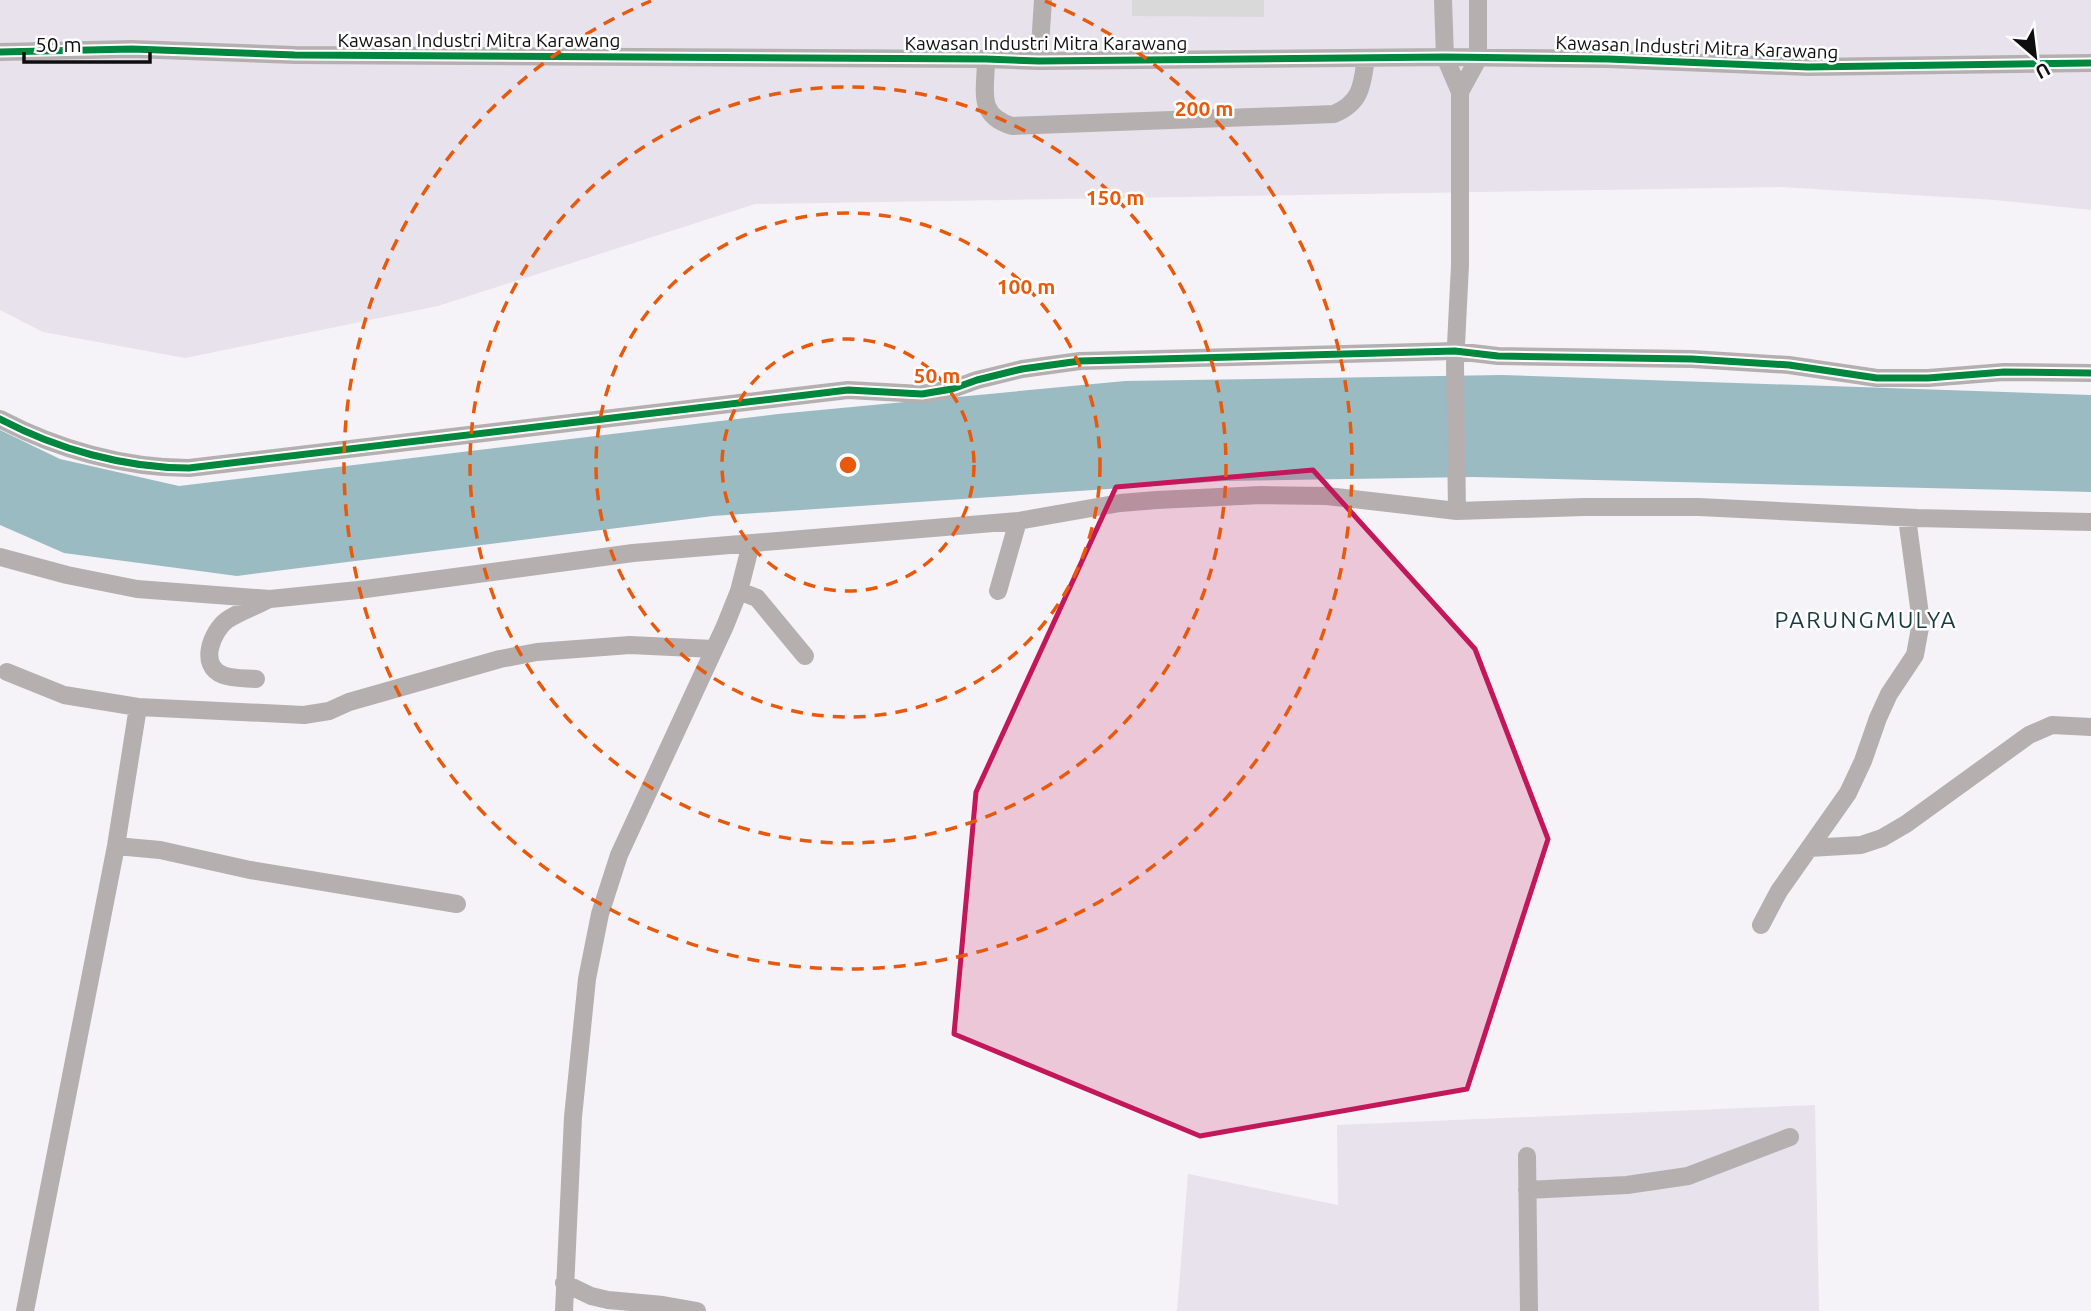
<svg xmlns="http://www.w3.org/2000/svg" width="2091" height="1311" font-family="Ubuntu,sans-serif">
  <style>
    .built { fill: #e7e2ec }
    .water { fill: #9bbbc3 }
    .building { fill: #dad9da }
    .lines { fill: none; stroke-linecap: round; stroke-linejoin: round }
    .minor { stroke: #b5afb0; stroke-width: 18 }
    .cycleway-casing { stroke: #fff; stroke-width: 11 }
    .cycleway { stroke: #00873e; stroke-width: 7 }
    .marked { fill: #c2185b; fill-opacity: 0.2; stroke: #c2185b; stroke-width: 5; stroke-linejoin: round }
    .ring { fill: none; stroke: #e8590c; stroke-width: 3.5; stroke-dasharray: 12 9 }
    .labels { text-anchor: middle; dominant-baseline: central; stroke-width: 5; stroke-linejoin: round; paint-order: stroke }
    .street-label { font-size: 19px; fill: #0e0d0f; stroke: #fff }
    .quarter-label { font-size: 23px; letter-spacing: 2px; fill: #193a40; stroke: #fff }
    .centre { fill: #e8590c; stroke: #fff; stroke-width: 3.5 }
    .ring-label { font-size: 21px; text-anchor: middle; font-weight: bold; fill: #e8590c; stroke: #fff; stroke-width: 5; stroke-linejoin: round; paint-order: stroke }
  </style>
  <rect width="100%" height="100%" fill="#f5f3f7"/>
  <!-- built -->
  <path class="built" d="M0,0h2091v210l-96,-10 -214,-13 -1026,17 -317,102 -253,52 -142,-26 -43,-22z
    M1815,1105l4,206h-642l11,-137 150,31 -1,-80z"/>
  <!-- water -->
  <path class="water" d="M1502,375l589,20v97l-618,-15 -247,4 -513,35 -476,60 -173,-23 -64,-28v-95l60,29 119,27 599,-72 347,-33z"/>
  <!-- building -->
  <path class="building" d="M1132,0h132v17l-132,-1z"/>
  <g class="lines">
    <!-- minor -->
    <path class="minor" d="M1443,0l2,57 15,35v173l-5,100 2,146
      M0,52l132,-3 163,6 691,4 53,2 406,-4 163,2 200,8 283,-4
      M986,59c0,32 -10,56 26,67l322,-12c28,-12 28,-29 32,-56
      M1039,61l4,-61
      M1460,92l18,-33v-59
      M0,419c57,30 124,49 189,49l659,-78 74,4 30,-5 25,-9 45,-11 58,-8 375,-10 43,5 194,3 97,6 88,13h51l76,-6 87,1
      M0,557l67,18 70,14 133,10 88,-9 275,-37 385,-32 102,-18 37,-3 104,-5 66,1 130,15 127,-4h115l218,11 174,4
      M739,591l18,7 48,58
      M998,591l20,-70
      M7,672l57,23 74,12 166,8 25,-4 20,-9 151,-43 37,-7 93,-7 83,4
      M256,679c-10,-1 -23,0 -33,-4 -25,-9 -11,-44 4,-55 12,-8 27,-13 40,-20
      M116,846l44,4 90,20 207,34
      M1809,848l52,-3 21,-7 24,-14 123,-89 23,-10 39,2
      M1761,925l18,-34 69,-98 15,-32 15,-43 11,-24 26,-39 6,-33 -14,-104
      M1527,1156l2,155
      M1527,1190l100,-5 61,-9 102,-39
      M564,1283l27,13 17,4 55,5 34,6
      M25,1311l91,-465 22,-139
      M564,1311l9,-194 14,-138 13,-65 19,-59 106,-229 14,-35 12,-47"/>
    <!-- cycleway casing -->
    <g class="cycleway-casing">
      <path id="cycleway" d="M0,52l132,-3 163,6 691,4 53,2 406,-4 163,2 200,8 283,-4
        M0,419c57,30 124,49 189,49l659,-78 74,4 30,-5 25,-9 45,-11 58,-8 375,-10 43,5 194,3 97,6 88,13h51l76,-6 87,1"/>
    </g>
    <!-- cycleway -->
    <use href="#cycleway" class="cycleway"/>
  </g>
  <!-- marked area -->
  <path class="marked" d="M1313,470l162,179 73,190 -81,250 -267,47 -246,-102 22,-242 140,-305z"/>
  <!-- distance rings -->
  <g class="ring">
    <circle cx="848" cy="465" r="126"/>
    <circle cx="848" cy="465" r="252"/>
    <circle cx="848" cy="465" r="378"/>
    <path d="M1045 1A504 504 0 1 1 651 1"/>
  </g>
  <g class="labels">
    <!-- street labels -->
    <g class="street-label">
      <text x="479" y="40">Kawasan Industri Mitra Karawang</text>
      <text x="1046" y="43">Kawasan Industri Mitra Karawang</text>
      <text transform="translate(1697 47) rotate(2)">Kawasan Industri Mitra Karawang</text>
    </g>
    <!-- quarter labels -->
    <g class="quarter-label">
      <text x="1866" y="619">PARUNGMULYA</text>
    </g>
  </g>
  <circle cx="848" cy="465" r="10" class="centre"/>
  <g class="ring-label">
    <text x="1204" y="116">200 m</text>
    <text x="1115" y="205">150 m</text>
    <text x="1026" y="294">100 m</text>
    <text x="937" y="383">50 m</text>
  </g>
  <!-- north arrow -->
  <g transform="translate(2035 56) rotate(152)" stroke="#ffffff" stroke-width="5" paint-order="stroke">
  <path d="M0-5L12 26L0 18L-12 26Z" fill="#0e0d0f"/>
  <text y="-10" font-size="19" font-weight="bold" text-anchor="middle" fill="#0e0d0f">U</text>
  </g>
  <!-- scale -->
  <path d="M24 52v10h126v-10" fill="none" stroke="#0e0d0f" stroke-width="3.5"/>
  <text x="35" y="52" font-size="21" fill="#0e0d0f" stroke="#ffffff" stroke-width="5" paint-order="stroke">50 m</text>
</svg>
